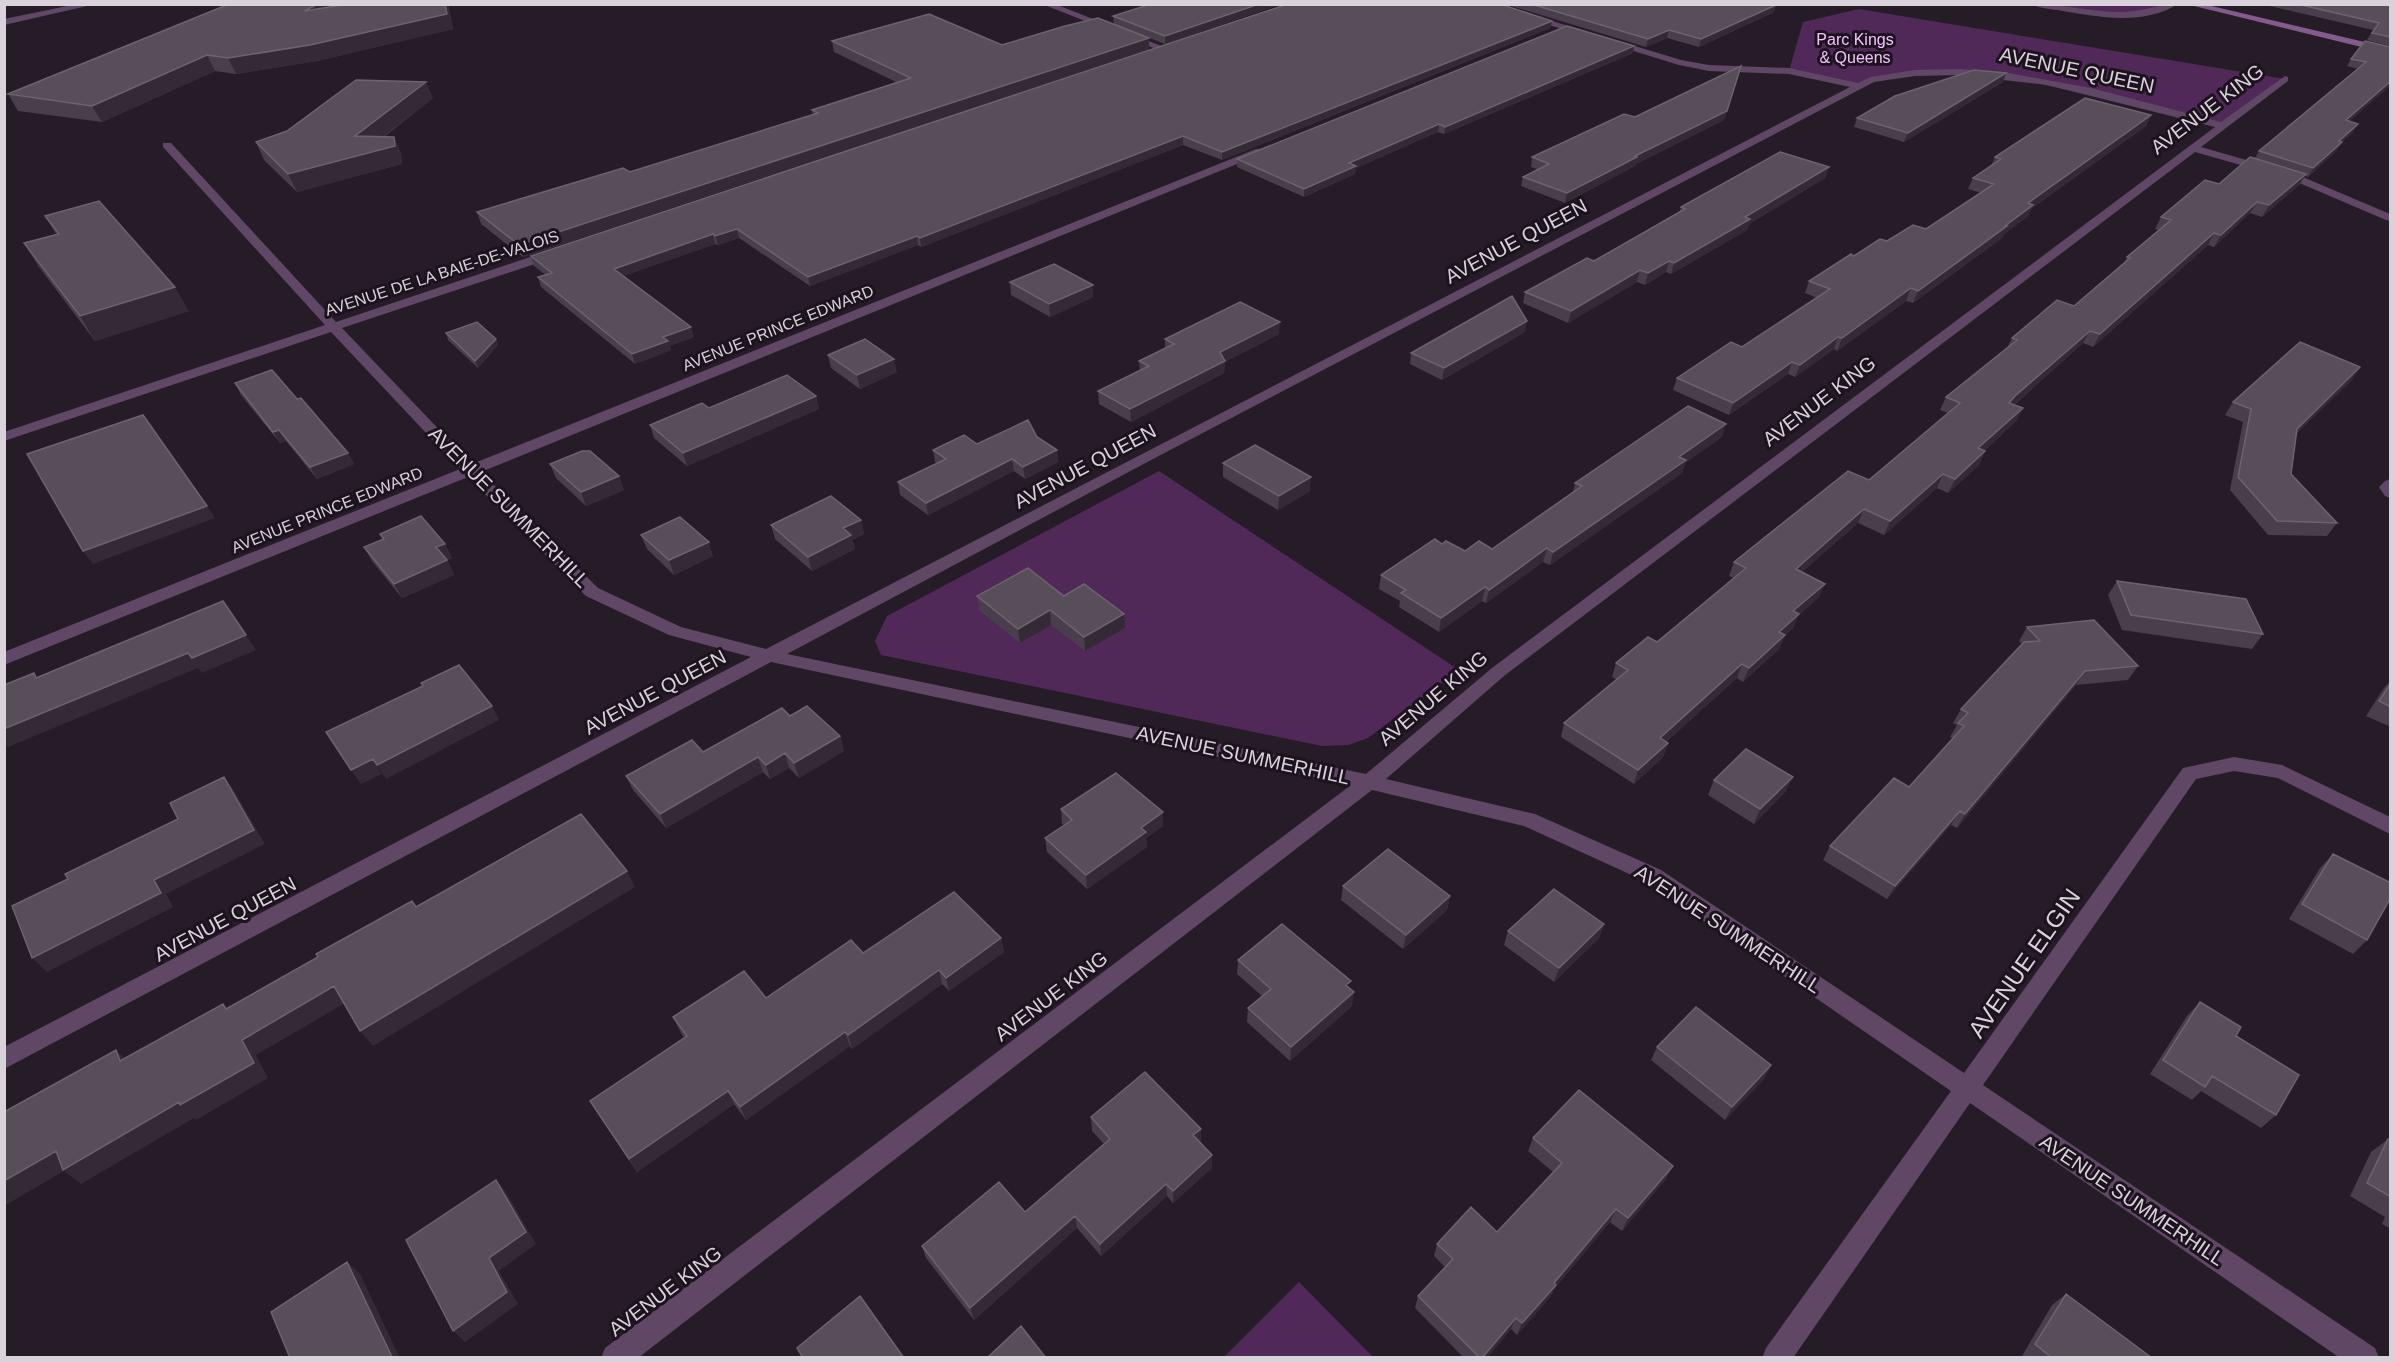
<svg xmlns="http://www.w3.org/2000/svg" width="2395" height="1362" font-family="Arial,sans-serif">
  <style>
    .green { fill: #502958 }
    .lines { fill: none; stroke-linecap: round; stroke-linejoin: round }
    .street { fill: #604765; fill-rule: evenodd }
    .secondary { fill: #835b8c; fill-rule: evenodd }
    .wall { fill: #493e4b }
    .shaded-wall { fill: #342a36 }
    .building { fill: #584e5a; stroke: #6c636e; stroke-width: 1.5 }
    .labels { text-anchor: middle; dominant-baseline: central; stroke-width: 6; stroke-linejoin: round; paint-order: stroke }
    .far-park-label { font-size: 16px; fill: #f4c3fe; stroke: #1d131f }
    .far-street-label { font-size: 16px; fill: #d9d2db; stroke: #1d131f }
    .street-label { font-size: 20px; fill: #d9d2db; stroke: #1d131f }
    .near-street-label { font-size: 24px; fill: #d9d2db; stroke: #1d131f }
  </style>
  <rect width="100%" height="100%" fill="#261c28"/>
  <!-- green -->
  <path class="green" d="M2035,5h139l-41,12z
    M1859,9l426,70 -64,46 -228,-52h-90l-46,13 -68,-15 14,-49z
    M1159,471l300,199 -91,68 -20,7 -26,1 -441,-91 -6,-14 12,-25z
    M1299,1282l74,75h-149z"/>
  <g class="lines">
    <!-- street -->
    <path class="street" d="M77,4h19l-92,21v-6z
      M1042,4h13l114,45 -8,2z
      M1481,4h15l185,56 28,5 80,3 69,15 13,-6 44,-7 44,-1 44,3 88,16 130,34 64,-46 3,1v4l-87,66 97,28 92,39v7l-4,-1 -96,-41 -95,-27 -691,524 -118,103 149,35 126,56 303,203 219,-305 51,-11 48,8 108,52v17l-112,-56 -44,-7 -38,8 -213,306 392,263 4,10h-39l-370,-255 -177,255h-31l4,-10 185,-257 -304,-209 -123,-56 -152,-36 -734,568h-37l4,-10 746,-563 -580,-123 -767,407v-22l747,-390 -82,-22 -83,-39 -118,-119 -464,188v-13l456,-183 -129,-137 -327,109v-9l321,-107 -162,-178v-4h8l165,179 215,-72h8v6l-217,72 130,136 784,-315h8v4l-783,319 117,116 83,39 85,22 1084,-562 -61,-13 -80,-3 -30,-6zM1959,75l88,10 168,42 -723,541 -126,106 -579,-120 366,-195 721,-377 41,-6z
      M2031,4c31,0 60,8 90,8 20,0 38,-8 57,-8 -34,22 -82,13 -120,6 -9,-1 -19,-2 -27,-6z
      M2390,479v19l-5,-2 -6,-9 6,-6z"/>
    <!-- secondary -->
    <path class="secondary" d="M2186,4h17l187,44v6z"/>
  </g>
  <!-- wall -->
  <path class="wall" d="M241,4h207l5,25 -136,32 -81,13 -21,-3 -113,51 -84,-11 -10,-17z
    M1281,4l-116,40 -51,-20 -1,-8z
    M1505,4l271,1 -2,7 -75,35 -32,-9 -21,9z
    M2261,4h130v42l-24,-6 6,-10z
    M1552,21l-2,7 -328,132 -39,-15 -262,102 -3,-2 -108,41 -71,-48 -21,7 -3,-1 -92,32 71,61 -25,9 2,4 -36,14 -94,-77 -3,-10 8,-2 -12,-9 -3,-10z
    M832,41l317,8 -626,208 -42,-33 -4,-12 153,-40 183,-57 -1,-5 86,-27 -64,-31z
    M1634,46l-1,7 -189,81 -6,-2 -82,36 -1,6 -51,23 -67,-30v-8z
    M2391,47v38l-42,36 4,11 -12,11 -4,7 -29,27 -3,-1 -6,9 -37,32 -12,-4 -36,34 -6,-2 -115,102 -10,-4 -69,62 9,3 -7,13 -32,30h1l-6,14 -31,28 -11,-5 -53,47 -26,-12 -56,49 17,25 -21,19 -5,12 -8,7 -6,14 -36,33 -6,-4 -71,64 2,1 -5,14 -29,27 -73,-47 3,-14 53,-43 -5,-3 4,-14 41,-21 77,-64 -5,-2 5,-14 135,-82 79,-67 -8,-3 6,-13 61,-49 5,-10 62,-32 50,-42 3,-7 32,-27 -4,-1 6,-12 58,-33 36,-26 4,-7 99,-82 -11,-3 4,-7z
    M2006,73l-3,9 -99,60 -50,-15 3,-9z
    M1739,74l-15,46 -88,44 -1,2 -70,37 -44,-17 2,-9 14,-8 -6,-2 1,-10 103,-40z
    M433,98l-49,39h10l7,17 1,10 -105,28 -33,-32 -8,-18z
    M2151,115l-5,11 -115,83 -3,7 -25,19 -1,3 -89,65 -7,-2 -69,50 -3,-2 -39,28 -7,-3 -59,41 -56,-25 4,-12 65,-31 75,-49 -12,-5 4,-12 45,-25 33,-15 39,-12 55,-36 -13,-4 5,-11 18,-12 4,-9z
    M1829,167l-4,11 -76,46 -2,6 -76,44 -5,-2 -21,13 -8,-3 -69,41 -45,-20 2,-11 69,-31 86,-50 1,-4z
    M45,216l144,95 -94,30 -56,-74 -15,-24 32,-9z
    M1010,282l83,3v12l-43,20 -39,-22z
    M1525,332l-83,48 -32,-16 1,-11z
    M446,333l50,6 2,6 -20,23 -30,-28z
    M1279,334l-54,28 -1,11 -93,49 -32,-18 -1,-13 42,-20 -1,-10 26,-13v-9z
    M828,355l69,17 -37,17 -29,-21z
    M2352,380l-56,54 -5,40 46,49 -10,13 -59,-1 -38,-45 13,-68 -18,-7 8,-13z
    M235,383l62,16 51,54 6,11 -37,15 -31,-38 -6,2 -39,-48z
    M816,396l3,13 -132,57 -33,-28 -4,-13 59,-17z
    M1037,437l20,13 1,12 -33,17 -11,-8 -86,44 -28,-20 -2,-13 40,-19 -3,-1 -2,-12z
    M1722,437l-37,26 -3,10 -132,92 -7,-3 -57,41 -4,-2 -43,31 -40,-25 1,-6 -21,-12 2,-14 61,-31 23,7 27,-2 81,-57 2,-9z
    M1223,463l87,28 -32,19 -55,-33z
    M550,464l74,26 -38,16 -30,-28z
    M861,520l3,14 -12,6 3,9 -43,22 -37,-32 -4,-14z
    M380,534l65,10 7,14 -5,2 7,15 -52,23 -30,-37 -8,-14 18,-8z
    M641,535l72,21 -39,19 -27,-26z
    M2117,581l146,53 -11,15 -130,-19 -14,-35z
    M977,596h87l60,18 1,14 -40,23 -34,-26 -31,18 -41,-33z
    M2027,627l111,39 -10,14 -52,5 -119,143 -6,-3 -64,74 -64,-39 7,-14 79,-59 44,-48 -3,-2 7,-12 -4,-2 8,-14 61,-65 -3,-3z
    M2391,680v47l-25,-11 18,-28z
    M790,716l50,20 4,15 -45,27 -10,-10 -19,11 -7,-7 -97,56 -33,-38 -7,-14 77,-24z
    M1714,780l72,11 -32,33 -46,-29z
    M1061,809l102,3v14l-17,12 1,9 -60,42 -40,-37 -2,-14 19,-13 -2,-1z
    M2333,854l34,86 -14,14 -64,-35 31,-51z
    M1343,886l107,10 -3,14 -44,39 -62,-49z
    M1604,924l-5,14 -45,44 -50,-37 4,-14z
    M1001,938l3,14 -55,39 -7,-7 -90,65 -2,-3 -104,74 -12,-16 -97,68 -39,-58 86,-76 -4,-7 -7,-14 93,-19 97,-45z
    M1238,960l112,28 2,18 -62,55 -43,-39 1,-14 14,-12 -25,-22z
    M2200,1002l36,34 40,79 -15,13 -60,-37 -9,9 -42,-26 37,-58z
    M1657,1047l114,18 -7,14 -39,41 -74,-60z
    M1091,1117l110,25h-1l12,26 -39,35 -6,-7 -66,60 -24,-28 -103,92 -48,-62 -4,-12 103,-34 79,-68 -12,-13z
    M1533,1138l133,41 -44,52 -12,-9 -56,67 -4,8 -33,38 -6,-6 -24,29h-23l-49,-50 3,-12 27,-29 -11,-11 3,-12 60,-12 56,-60 -25,-21z
    M2388,1139l3,1v89l-9,-5 3,-7 -35,-21 21,-44z
    M2066,1294l86,64h-127l-3,-2 30,-51z"/>
  <!-- shaded-wall -->
  <path class="shaded-wall" d="M318,4h38l-52,7z
    M445,4h3v3l5,22 -136,32 -81,13 -8,-16z
    M1259,4h22l-116,40v-8z
    M1776,5l-2,7 -75,35 2,-8z
    M1552,21l-2,7 -328,132v-8z
    M1669,30l-2,8 -21,9 2,-8z
    M1149,38v11l-626,208 -4,-12z
    M1634,46l-1,7 -189,81 1,-7z
    M207,55l8,16 -113,51 -10,-16z
    M2006,73l-3,9 -99,60 4,-9z
    M1739,74l-15,46 -88,44 -1,2 -70,37 2,-10 68,-37z
    M2391,81v4l-50,44 5,-9z
    M426,82l7,16 -71,55 -7,-17z
    M2151,115l-5,11 -115,83 -3,7 -25,19 -1,3 -89,65 5,-12 110,-88z
    M1439,124l-1,8 -82,36 -1,6 -51,23v-8l45,-26z
    M2358,124l-5,8 -12,11 -4,7 -29,27 5,-9 26,-27z
    M1183,136v9l-262,102 -1,-9z
    M394,137l7,17 1,10 -105,28 -9,-18z
    M1829,167l-4,11 -76,46 -2,6 -76,44 3,-11 71,-46z
    M2306,174l-7,11 -37,32 7,-12z
    M2257,202l-7,11 -36,34 7,-12z
    M737,229l2,9 -21,7 -3,-9z
    M2214,233l-6,12 -115,102 7,-13z
    M713,234l2,10 -98,34 -3,-9z
    M917,236l1,9 -108,41 -2,-9z
    M1669,261l-3,11 -21,13 3,-12z
    M1640,270l-3,12 -69,41 3,-12z
    M1093,285v12l-43,20 -1,-13z
    M175,287l14,24 -94,30 -15,-25z
    M1911,288l-5,13 -69,50 5,-13z
    M1527,321l-2,11 -83,48 2,-12z
    M1280,322l-1,12 -54,28 -1,11 -93,49 -1,-13 90,-57z
    M691,327l3,10 -25,9 2,4 -36,14 -3,-10 31,-17z
    M2090,331l-7,12 -74,66v-6l6,-7z
    M1838,337l-4,12 -39,28 5,-12z
    M496,339l2,6 -20,23 -3,-7z
    M894,359l3,13 -37,17 -3,-14z
    M1792,362l-4,12 -59,41 4,-12z
    M2360,367l-8,13 -64,62 9,-13z
    M816,396l3,13 -132,57 -4,-13z
    M2023,408l-7,13 -44,41 6,-14z
    M1726,424l-4,13 -37,26 -3,10 -132,92 3,-13 126,-95z
    M279,430l7,11 -6,2 -7,-11z
    M1057,450l1,12 -33,17 -2,-12z
    M1985,451l-6,14 -31,28 7,-14z
    M348,453l6,11 -37,15 -7,-12z
    M1012,459l2,12 -86,44 -2,-12z
    M1943,474l-6,14 -53,47 6,-14z
    M619,476l5,14 -38,16 -5,-14z
    M1311,477l-1,14 -32,19 1,-14z
    M207,506l8,12 -122,46 -10,-13z
    M1864,509l-6,14 -68,60 6,-14z
    M861,520l3,14 -12,6 3,9 -43,22 -4,-14 35,-29z
    M709,542l4,14 -39,19 -5,-15z
    M445,544l7,14 -9,3 -7,-14z
    M1547,548l-4,14 -57,41 3,-13z
    M447,560l7,15 -52,23 -8,-14z
    M1825,584l-6,13 -21,19 -5,12 -20,18 6,-14 14,-21z
    M1485,587l-3,14 -43,31 2,-14z
    M1050,610l1,15 -31,18 -2,-14z
    M1124,614l1,14 -40,23 -1,-14z
    M246,635l10,15 -54,23 -4,-5 -190,79 -4,-4v-14l184,-76z
    M1785,635l-6,14 -36,33 6,-14z
    M1742,664l-5,14 -82,74 5,-14z
    M2085,671l-9,14 -119,143 8,-14z
    M492,706l7,14 -113,59 -9,-14z
    M840,736l4,15 -45,27 -5,-15z
    M1668,743l-5,14 -29,27 4,-14z
    M785,753l4,15 -19,11 -4,-14z
    M758,757l5,15 -97,56 -6,-14z
    M373,759l9,15 -21,10 -10,-14z
    M224,777l11,15 30,52 -99,50 7,13 -126,65 -15,-14 122,-78z
    M1793,777l-7,14 -32,33 6,-15z
    M1960,811l-9,14 -64,74 8,-13z
    M1163,812v14l-17,12 1,9 -60,42 -1,-14 55,-47z
    M627,871l8,16 -262,159 -13,-15z
    M1450,896l-3,14 -44,39 3,-14z
    M1604,924l-5,14 -45,44 5,-14z
    M1001,938l3,14 -55,39 -3,-13z
    M939,970l3,14 -90,65 -4,-14z
    M334,986l13,16 -91,53 12,23 -72,42 -2,-2 -113,66 -17,-13 -60,35v-25z
    M1354,992l-2,14 -62,55 1,-14z
    M845,1032l5,14 -104,74 -6,-13z
    M116,1050l16,16 -12,-5z
    M1771,1065l-7,14 -39,41 7,-13z
    M728,1091l6,13 -97,68 -8,-13z
    M1201,1129v13l-8,6v-13z
    M1212,1155v13l-39,35v-12z
    M1673,1166l-7,13 -44,52 6,-13z
    M496,1180l10,12 30,52 -37,27 19,33 -53,38 -12,-11z
    M1166,1184l1,12 -66,60 -1,-12z
    M1616,1209l-6,13 -56,67 -4,8 -33,38 5,-12 32,-40z
    M1075,1216l2,12 -103,92 -4,-12z
    M347,1262l13,12 40,84h-9z
    M1516,1318l-5,11 -24,29h-5z"/>
  <!-- building -->
  <path class="building" d="M229,4h89l-14,7 45,-7h96l2,10 -137,31 -82,13 -21,-3 -115,51 -84,-12z
    M1151,4h108l-94,32 -52,-20z
    M1288,4h212l52,17 -330,131 -39,-16 -263,102 -3,-2 -109,41 -71,-48 -22,7 -2,-2 -99,35 77,58 -28,10 5,4 -36,13 -94,-77 14,-4 -21,-17z
    M1531,4h245v1l-75,34 -32,-9 -21,9z
    M2297,4h94v33l-19,-4 7,-10z
    M929,14l73,31 63,-19 33,-8 51,20 -630,207 -42,-33 146,-44 7,4 188,-59 -6,-3 99,-32 -79,-37z
    M1567,26l67,20 -189,81 -6,-3 -90,39 7,3 -52,23 -67,-30z
    M2365,41l26,6v34l-45,39 12,4 -19,17 3,1 -29,26 -54,-17 107,-89 -15,-3z
    M1741,66l-14,45 -92,45 2,1 -70,36 -44,-16 26,-13 -17,-7 92,-43 11,3z
    M1974,70l32,3 -98,60 -51,-15 38,-22z
    M356,80l70,2 -71,54 39,1 1,9 -107,28 -32,-32 31,-11z
    M2085,98l66,17 -123,88 5,2 -28,21h2l-89,65 -7,-3 -69,50 -4,-1 -38,28 -8,-3 -59,41 -56,-25 54,-36 11,5 88,-58 -21,-8 42,-27 3,2 26,-17 7,2 26,-16 13,4 68,-45 -21,-6 28,-19 -6,-2z
    M1780,152l49,15 -84,50 5,2 -76,44 -5,-2 -21,12 -8,-3 -69,41 -46,-19 62,-34 7,3 91,-52 -4,-2z
    M2250,157l56,17 -37,31 -12,-3 -36,33 -7,-2 -114,101 -10,-3 -75,65 -6,7 14,5 -45,40 7,3 -30,28 -12,-5 -53,47 -26,-12 -68,60 29,15 -32,27 6,3 -20,18 6,3 -36,33 -7,-4 -82,74 8,5 -30,27 -74,-47 64,-53 -12,-7 32,-26 9,5 89,-74 -12,-6 114,-91 21,9 91,-77 -14,-6 71,-57 -5,-2 45,-38 17,6 56,-48 -3,-1 44,-37 -10,-3 44,-37 14,4z
    M99,201l76,86 -95,29 -56,-73 35,-9 -14,-18z
    M1054,264l39,21 -44,19 -39,-22z
    M1512,296l15,25 -83,47 -33,-15z
    M1240,302l40,20 -60,30 5,9 -95,48 -32,-18 51,-25 -10,-5 35,-17 -9,-5z
    M477,322l19,17 -21,22 -29,-28z
    M865,339l29,20 -37,16 -29,-20z
    M2300,342l60,25 -63,62 -6,45 46,49 -60,-2 -39,-44 13,-68 -18,-7z
    M272,370l25,29 4,-1 47,55 -38,14 -31,-37 -6,2 -38,-49z
    M787,375l29,21 -133,57 -33,-28 52,-22 7,5z
    M1688,406l38,18 -47,33 7,3 -133,92 -6,-4 -58,42 -4,-3 -44,31 -40,-25 5,-3 -25,-15 54,-36 7,5 4,-3 19,10 14,-10 13,8 90,-63 -7,-3z
    M143,415l64,91 -124,45 -56,-97z
    M1028,420l9,17 20,13 -34,17 -11,-8 -86,44 -28,-21 48,-23 -13,-9 31,-15 13,9z
    M1255,445l56,32 -32,19 -56,-33z
    M582,451h8l29,25 -38,16 -31,-28z
    M831,496l30,24 -18,8 8,7 -43,22 -37,-32z
    M421,516l24,28 -9,3 11,13 -53,24 -30,-37 20,-8 -4,-5z
    M680,517l29,25 -40,18 -28,-25z
    M1028,568l36,28 20,-12 40,30 -40,23 -34,-27 -32,19 -41,-33z
    M2117,581l129,18 17,35 -132,-19z
    M223,601l23,34 -54,23 -4,-5 -184,76v-44l30,-12 2,5z
    M2094,620l44,46 -53,5 -120,143 -5,-3 -65,75 -65,-40 64,-68 15,9 55,-61 -6,-3 10,-10 -7,-4 63,-67 16,-1 -13,-14z
    M459,665l33,41 -115,59 -4,-6 -22,11 -25,-38 97,-46 -2,-3z
    M2391,683v24l-12,-6z
    M807,706l33,30 -46,27 -9,-10 -19,12 -8,-8 -98,57 -34,-38 66,-36 11,12 79,-44 8,8z
    M1746,749l47,28 -33,32 -46,-29z
    M1116,773l47,39 -22,16 5,4 -60,43 -41,-37 27,-18 -11,-11z
    M224,777l30,53 -100,50 7,13 -129,65 -20,-52 56,-27 -3,-5 113,-55 -8,-16z
    M581,814l46,57 -267,160 -26,-45 -92,54 12,23 -74,42 -1,-3 -116,68 -7,-19 -52,30v-69l112,-62 4,11 103,-57 3,5 92,-52 -2,-3 96,-53 4,6z
    M1388,849l62,47 -44,39 -63,-49z
    M2333,854l58,29v14l-24,43 -65,-36z
    M1554,889l50,35 -45,44 -51,-37z
    M954,892l47,46 -55,40 -7,-8 -91,65 -3,-3 -105,75 -12,-16 -99,68 -39,-58 97,-65 -14,-19 71,-46 22,27 85,-58 12,13z
    M1282,924l69,57 -5,4 8,7 -63,55 -43,-39 23,-19 -33,-29z
    M2200,1002l41,25 -5,9 63,39 -23,40 -64,-39 -7,11 -42,-27z
    M1696,1007l75,58 -39,42 -75,-60z
    M1145,1072l56,57 -8,6 19,20 -39,36 -7,-7 -66,60 -25,-28 -105,92 -48,-62 77,-64 26,30 85,-73 -19,-22z
    M1579,1090l94,76 -45,52 -12,-9 -62,74 2,2 -34,38 -6,-5 -34,40h-2l-62,-62 35,-37 -16,-15 34,-37 26,25 65,-69 -29,-25z
    M2388,1139l3,1v57l-24,-14z
    M496,1180l30,52 -37,26 18,34 -54,39 -47,-91z
    M347,1262l45,95 -102,1 -19,-46z
    M2066,1294l86,64h-100l-17,-14z
    M860,1296l44,62h-101l-6,-10z
    M1021,1326l25,32h-59z"/>
  <g class="labels">
    <!-- far-park labels -->
    <g class="far-park-label">
      <text x="1855" y="39">Parc Kings<tspan x="1855" dy="18">&amp; Queens</tspan></text>
    </g>
    <!-- far-street labels -->
    <g class="far-street-label">
      <text transform="translate(442 273) rotate(-18)">AVENUE DE LA BAIE-DE-VALOIS</text>
      <text transform="translate(778 328) rotate(-22)">AVENUE PRINCE EDWARD</text>
      <text transform="translate(327 510) rotate(-22)">AVENUE PRINCE EDWARD</text>
    </g>
    <!-- street labels -->
    <g class="street-label">
      <text transform="translate(2077 70) rotate(12)">AVENUE QUEEN</text>
      <text transform="translate(2207 109) rotate(-37)">AVENUE KING</text>
      <text transform="translate(1516 241) rotate(-28)">AVENUE QUEEN</text>
      <text transform="translate(1819 401) rotate(-37)">AVENUE KING</text>
      <text transform="translate(1085 466) rotate(-28)">AVENUE QUEEN</text>
      <text transform="translate(509 507) rotate(45)">AVENUE SUMMERHILL</text>
      <text transform="translate(655 692) rotate(-28)">AVENUE QUEEN</text>
      <text transform="translate(1433 698) rotate(-40)">AVENUE KING</text>
      <text transform="translate(1243 755) rotate(12)">AVENUE SUMMERHILL</text>
      <text transform="translate(225 919) rotate(-28)">AVENUE QUEEN</text>
      <text transform="translate(1728 929) rotate(33)">AVENUE SUMMERHILL</text>
      <text transform="translate(1051 996) rotate(-37)">AVENUE KING</text>
      <text transform="translate(2132 1200) rotate(34)">AVENUE SUMMERHILL</text>
      <text transform="translate(665 1291) rotate(-37)">AVENUE KING</text>
    </g>
    <!-- near-street labels -->
    <g class="near-street-label">
      <text transform="translate(2024 963) rotate(-55)">AVENUE ELGIN</text>
    </g>
  </g>
  <!-- border -->
  <rect width="2395" height="1362" fill="none" stroke="#d9d2db" stroke-width="12"/>
</svg>
